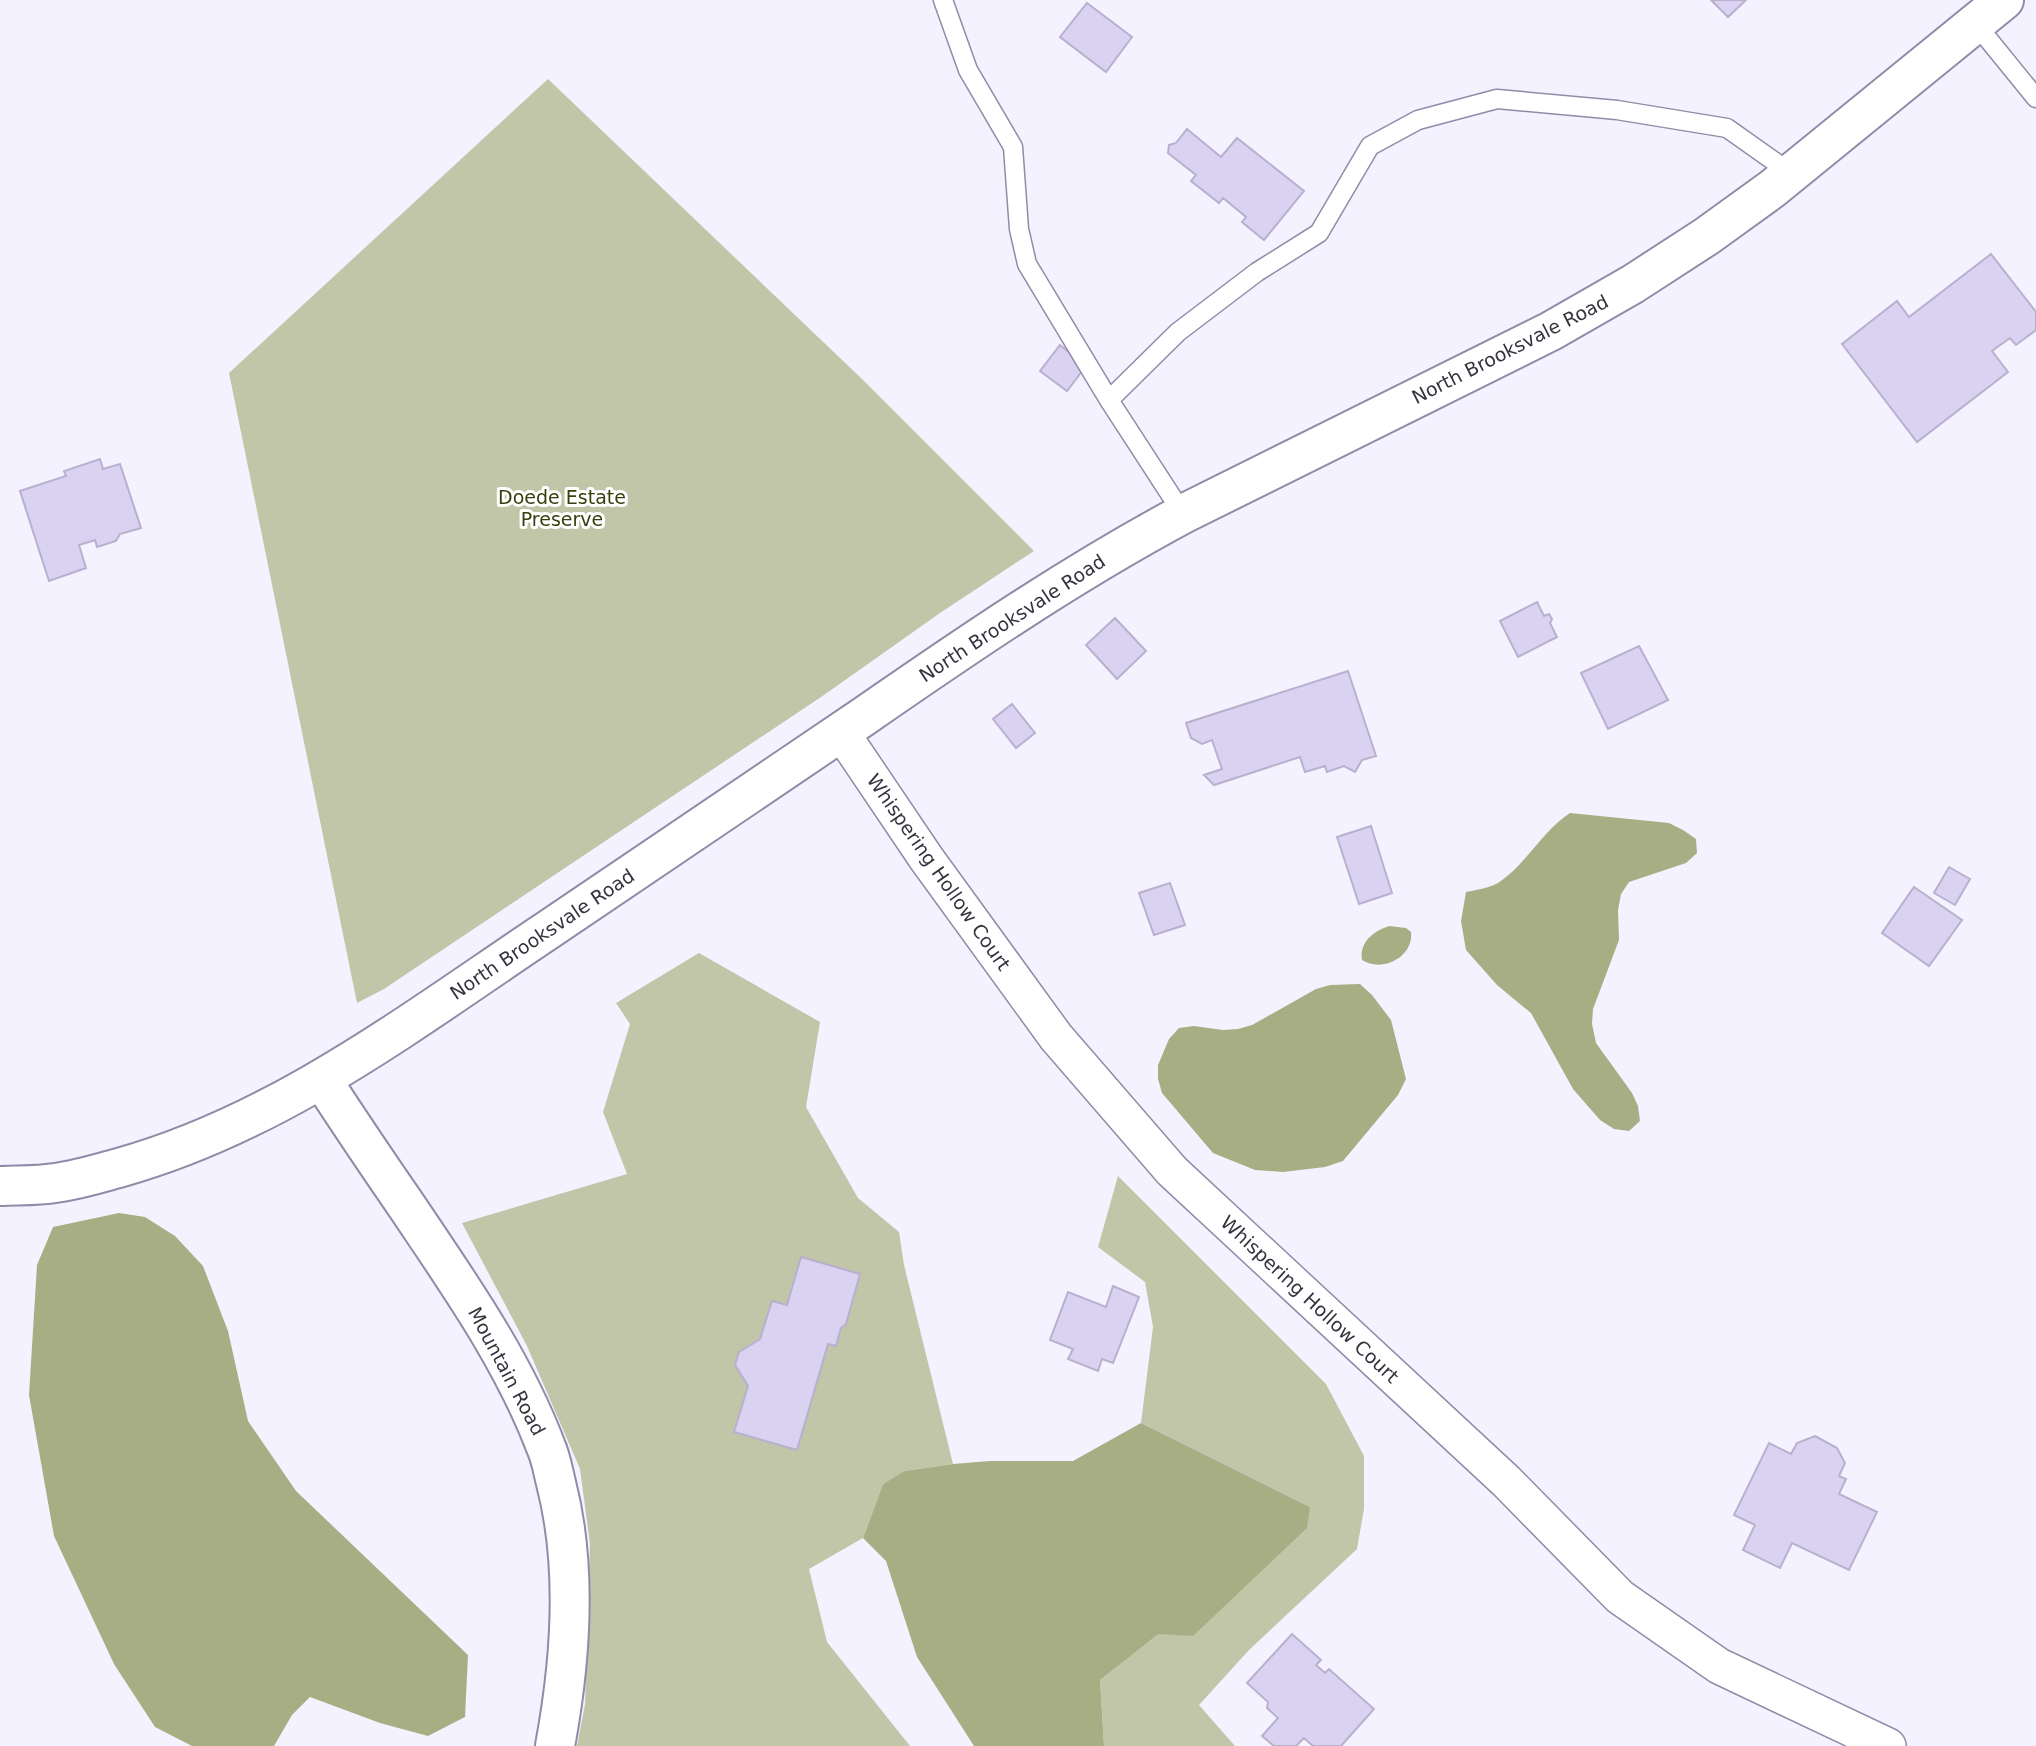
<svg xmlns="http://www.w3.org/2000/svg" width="2036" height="1746" font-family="'DejaVu Sans',sans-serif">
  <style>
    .green { fill: #c1c6a8; fill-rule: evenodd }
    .water { fill: #a8ae84 }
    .building { fill: #dad2f1; stroke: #b8b0ce; stroke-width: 2 }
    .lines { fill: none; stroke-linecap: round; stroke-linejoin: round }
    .service-casing { stroke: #928aa7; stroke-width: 21 }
    .minor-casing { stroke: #928aa7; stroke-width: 38 }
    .secondary-casing { stroke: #928aa7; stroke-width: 42 }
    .service { stroke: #fff; stroke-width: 18 }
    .minor { stroke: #fff; stroke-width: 35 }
    .secondary { stroke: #fff; stroke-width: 38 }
    .labels { text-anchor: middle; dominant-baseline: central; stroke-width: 6; stroke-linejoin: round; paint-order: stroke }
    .street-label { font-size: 19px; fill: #36323e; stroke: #fff }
    .park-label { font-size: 19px; fill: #3b3f0d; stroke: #fff }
  </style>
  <rect width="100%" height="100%" fill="#f5f2ff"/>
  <!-- green -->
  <path class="green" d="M548,79l314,300 172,172 -94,62 -116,82 -322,215 -118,79 -27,14 -128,-630z
    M699,953l121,69 -14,85 52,91 41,34 5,33 49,199 -49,7 -21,13 -20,54 -54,31 18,73 83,104h-333l8,-42 5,-160 -10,-75 -53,-123 -65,-123 165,-49 -24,-62 27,-88 -14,-21zM801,1257l59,17 -14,50 -18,20 -31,106 -62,-18 13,-46 -13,-21 4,-13 21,-13 12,-38 15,4z
    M1118,1176l208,208 38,72v53l-7,40 -108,101 -50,55 36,41h-131l-4,-66 210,-173 -169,-84 12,-96 -8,-45 -47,-35z"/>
  <!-- water -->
  <path class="water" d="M1570,813l99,10 14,7 13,9 1,14 -11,10 -57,19 -8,12 -3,16 1,30 -26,69 -1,15 4,19 36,50 6,13 2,15 -11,10 -15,-2 -14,-9 -27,-31 -42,-76 -34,-28 -31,-35 -5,-29 5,-29c10,-2 23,-4 32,-9 28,-18 44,-52 72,-70z
    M1389,926l17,2 5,4c3,25 -29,41 -49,28 -3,-18 12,-29 27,-34z
    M1360,984l12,11 19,25 15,59 -8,16 -55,66 -18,6 -42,5 -28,-2 -42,-17 -51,-60 -4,-14v-14l11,-26 10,-11 15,-2 29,4 15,-1 14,-4 64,-36 14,-4z
    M119,1213l26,4 30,19 28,30 25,65 20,90 48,70 172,164 -3,62 -37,19 -48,-13 -70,-26 -18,18 -18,31h-82l-37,-19 -41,-63 -60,-128 -25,-141 8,-130 16,-38z
    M1141,1423l169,84 -3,21 -114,108 -35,-2 -58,46 4,66h-130l-57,-89 -31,-96 -23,-23 20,-54 21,-13 49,-7 37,-3h83z"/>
  <!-- building -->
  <path class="building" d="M1711,0h35l-18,17z
    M1087,3l45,34 -26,35 -46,-35z
    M1187,129l34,28 16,-19 67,53 -40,49 -22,-18 4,-5 -23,-19 -4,5 -28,-22 5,-6 -28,-22 1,-8 7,-2z
    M1991,254l45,58v18l-20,15 -6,-7 -18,13 16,21 -91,70 -75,-98 55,-43 12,16z
    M1060,345l26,21 -19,25 -27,-20z
    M100,459l3,10 17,-5 21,64 -21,6 -4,7 -19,6 -2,-7 -16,5 7,23 -37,13 -29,-90 46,-15 -2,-5z
    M1537,602l7,14 5,-2 3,5 -2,4 7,14 -39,20 -18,-36z
    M1115,618l31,33 -29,28 -31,-34z
    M1639,646l29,54 -60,29 -27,-56z
    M1348,671l28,85 -14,4 -7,12 -11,-6 -17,6 -2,-6 -20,6 -5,-15 -86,28 -10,-10 18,-6 -10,-29 -10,4 -11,-6 -5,-15z
    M1012,704l23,29 -19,15 -23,-29z
    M1371,826l21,67 -33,11 -22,-67z
    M1949,867l21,12 -15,26 -21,-12z
    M1170,883l15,42 -31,10 -15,-42z
    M1914,887l48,33 -33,46 -47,-33z
    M801,1257l59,17 -14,50 -5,4 -5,18 -8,-2 -31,106 -63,-18 14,-46 -13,-21 4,-13 21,-13 12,-38 15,4z
    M1113,1286l26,11 -26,66 -11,-4 -4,12 -30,-12 5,-10 -23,-9 18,-48 38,15z
    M1815,1436l22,12 8,15 -6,13 7,3 -7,15 38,18 -28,58 -57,-27 -12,25 -37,-18 12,-25 -21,-10 35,-72 22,11 6,-11z
    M1292,1634l29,26 -5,5 9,8 4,-4 45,40 -33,37h-28l-9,-8 -8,8h-22l-12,-10 16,-18 -11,-10 1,-6 -21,-19z"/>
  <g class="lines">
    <!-- service casing -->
    <g class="service-casing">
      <path id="service" d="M943,0l25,70 45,77 6,82 8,35 82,136 74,114
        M1975,23l61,75
        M1109,400l69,-68 79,-60 62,-39 51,-87 48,-26 79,-21 120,11 110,18 65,46"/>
    </g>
    <!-- minor casing -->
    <g class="minor-casing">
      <path id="minor" d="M841,732l85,126 130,179 116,134 334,310 114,116 99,69 169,80"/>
    </g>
    <!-- secondary casing -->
    <g class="secondary-casing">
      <path id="secondary" d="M322,1080c28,43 57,86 86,128 51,76 105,152 138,239 5,11 7,24 10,36 22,85 15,177 -1,263
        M0,1186c18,-1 37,0 55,-3 23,-3 45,-10 67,-16 159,-45 291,-147 426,-237 105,-71 210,-142 315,-213 104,-72 208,-143 320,-203l368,-183 82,-47 74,-48 65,-47 232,-189"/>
    </g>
    <!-- service -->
    <use href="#service" class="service"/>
    <!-- minor -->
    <use href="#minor" class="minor"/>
    <!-- secondary -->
    <use href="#secondary" class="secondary"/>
  </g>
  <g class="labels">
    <!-- street labels -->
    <g class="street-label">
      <text transform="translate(1510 349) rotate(-27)">North Brooksvale Road</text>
      <text transform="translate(1012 618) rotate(-33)">North Brooksvale Road</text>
      <text transform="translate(939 872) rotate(55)">Whispering Hollow Court</text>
      <text transform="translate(542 934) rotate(-34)">North Brooksvale Road</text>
      <text transform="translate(1310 1299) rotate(43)">Whispering Hollow Court</text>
      <text transform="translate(507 1371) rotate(62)">Mountain Road</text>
    </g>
    <!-- park labels -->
    <g class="park-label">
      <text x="562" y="497">Doede Estate<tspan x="562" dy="22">Preserve</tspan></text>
    </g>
  </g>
</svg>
